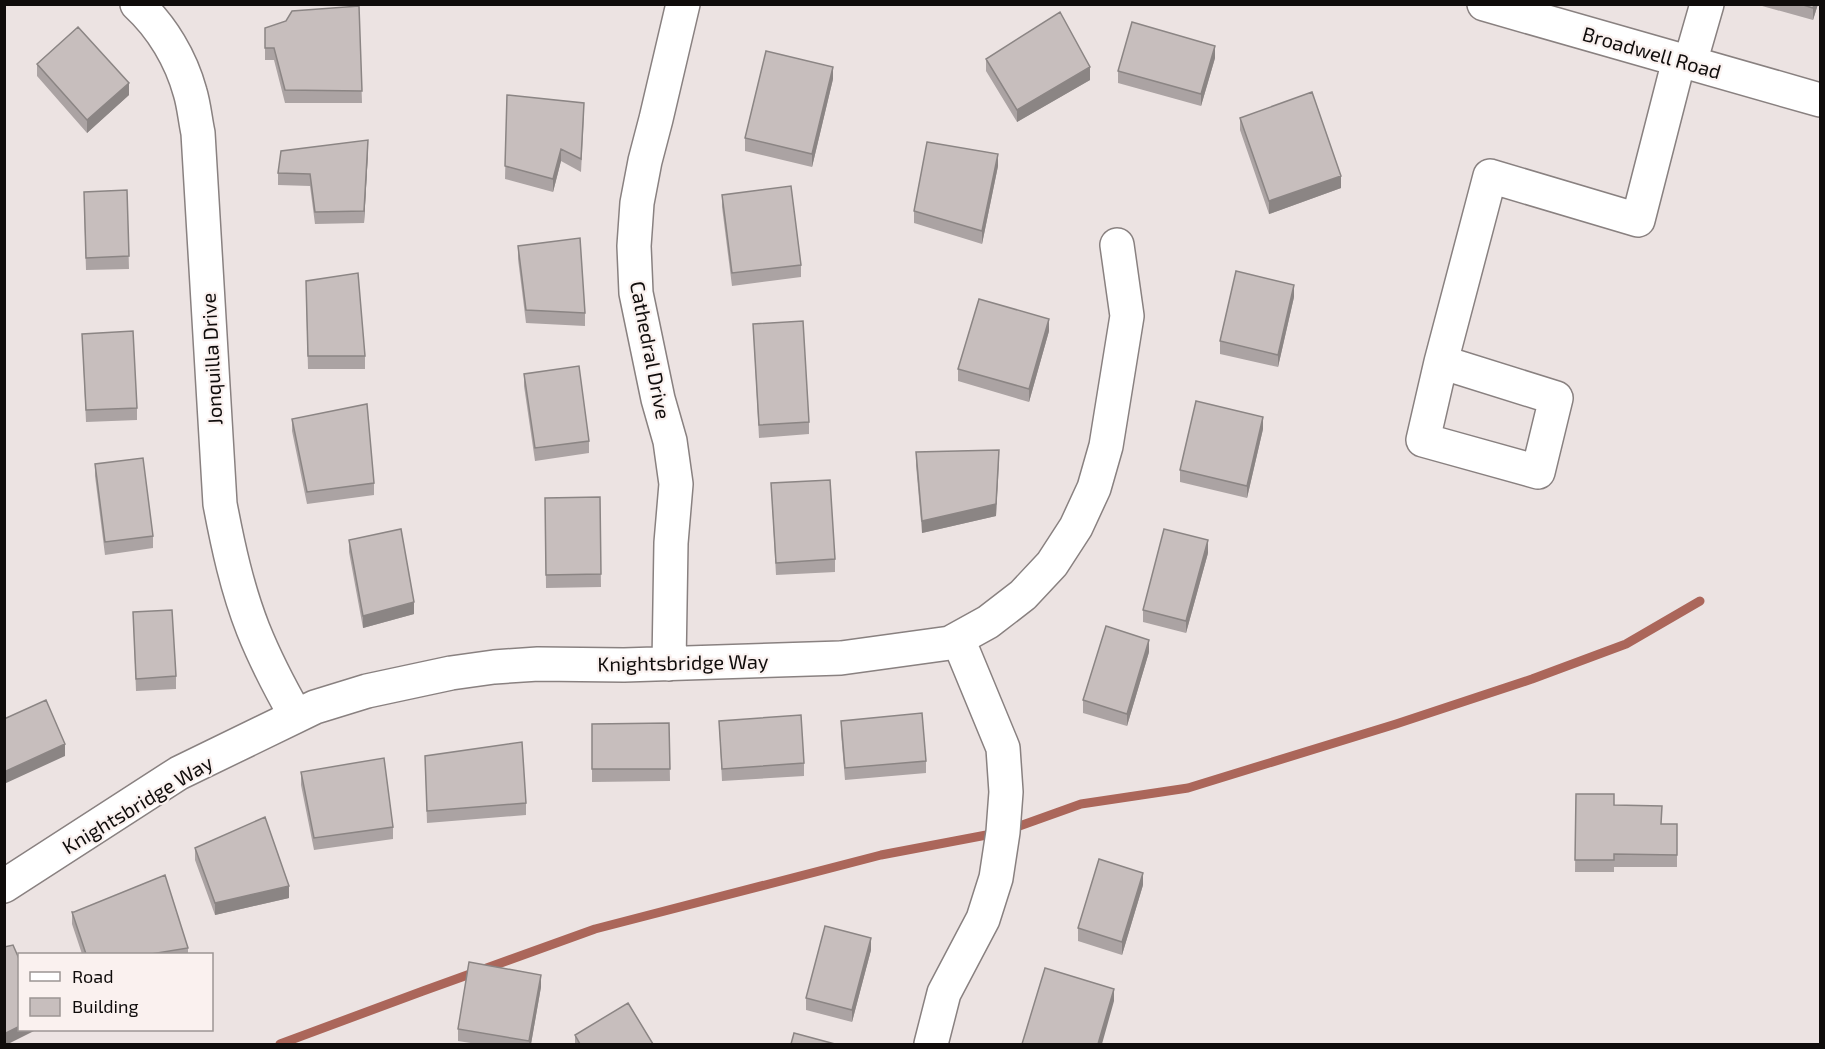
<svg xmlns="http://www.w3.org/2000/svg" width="1825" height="1049" font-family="'Exo 2',sans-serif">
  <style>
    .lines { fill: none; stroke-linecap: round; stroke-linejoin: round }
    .stream { stroke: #ab665a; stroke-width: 9 }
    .minor-casing { stroke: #898180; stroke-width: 36 }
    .minor { stroke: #fff; stroke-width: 33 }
    .wall { fill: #aba3a3 }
    .shaded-wall { fill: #8b8584 }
    .building { fill: #c7bebd; stroke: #8b8584; stroke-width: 1.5 }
    .labels { text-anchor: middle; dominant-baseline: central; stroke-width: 4.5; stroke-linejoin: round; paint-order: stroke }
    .street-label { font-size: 20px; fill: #0f0c0b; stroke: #faf1ef }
  </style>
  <rect width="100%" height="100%" fill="#ece3e2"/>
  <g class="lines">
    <!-- stream -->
    <path class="stream" d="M1011,829l70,-25 107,-16 208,-64 136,-45 94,-35 74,-43
      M280,1044l143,-53 172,-62 286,-74 116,-22"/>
    <!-- minor casing -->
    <g class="minor-casing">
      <path id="minor" d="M137,4c25,23 44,55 53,88 4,13 5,27 8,41l22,371c8,42 17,84 33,125 12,30 27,59 43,87
        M1484,4l336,96
        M1690,63l17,-59
        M1441,362l-18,78 115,32 18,-74 -115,-36 49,-186 148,44 41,-160
        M669,664l2,-121 5,-59 -6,-43 -12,-42 -22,-106 -2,-47 3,-43 8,-42 11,-42 27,-115
        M4,886l175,-113 136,-66 52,-16 84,-18 43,-6 44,-3 86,1 217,-7 109,-15 38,-21 35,-27 29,-31 24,-37 18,-39 12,-42 21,-130 -10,-71
        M931,1044l13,-51 39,-74 13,-41 7,-46 3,-40 -3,-44 -45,-109"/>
    </g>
    <!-- minor -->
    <use href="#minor" class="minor"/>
  </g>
  <!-- wall -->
  <path class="wall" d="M1755,4h63l-5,16z
    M359,6l3,97h-77l-11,-43h-9v-32z
    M1215,58l-14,48 -83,-23v-12z
    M986,59l104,21 -73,42 -31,-51z
    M37,64l92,31 -42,38 -50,-57z
    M833,79l-21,88 -67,-16v-13z
    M507,95l77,20 -3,57 -20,-11 -8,31 -48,-13z
    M1240,118l101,70 -72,26 -29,-84z
    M368,152l-4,71 -49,1 -5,-38 -32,-1v-12z
    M998,166l-16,78 -68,-21v-12z
    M127,190l2,79 -43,1 -2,-66z
    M722,195l79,70v12l-69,9 -10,-79z
    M518,246l67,67v13l-59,-3 -8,-64z
    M306,294l59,62v13h-57z
    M1294,297l-16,70 -58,-13v-13z
    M753,324l56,98v12l-50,4z
    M1049,331l-20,71 -71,-21v-12z
    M82,334l55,74v12l-51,2z
    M524,374l65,67v12l-54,8 -11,-75z
    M292,419l82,64v12l-67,9 -15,-73z
    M1263,429l-16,69 -67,-16v-12z
    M916,452l83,10 -3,54 -74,17 -6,-68z
    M95,464l58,72v12l-48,7 -10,-79z
    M771,483l64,76v13l-59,3z
    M600,497l1,90 -55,1 -1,-90z
    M349,540l65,74 -51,14 -14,-76z
    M1208,553l-22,80 -43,-11v-12z
    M133,612l43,64v13l-40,2z
    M1149,652l-22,74 -44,-13v-13z
    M719,721l85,42v13l-82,5z
    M841,721l85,40v12l-81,7 -4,-47z
    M669,723l1,58 -78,1v-58z
    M425,756l101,47v12l-99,8z
    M301,772l92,55v12l-79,11 -13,-65z
    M1576,794l38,11 48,19h15v43h-63v5h-39z
    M195,848l94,50 -74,17 -20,-55z
    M1143,885l-21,70 -44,-14v-13z
    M72,912l116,36v6h-106l-10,-30z
    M871,950l-19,72 -46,-12v-12z
    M541,987l-10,57h-54l-19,-3v-12z
    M575,1035l78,9h-78z"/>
  <!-- shaded-wall -->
  <path class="shaded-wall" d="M1814,4h4l-5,16v-12z
    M1215,46v12l-14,48v-12z
    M833,67v12l-21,88v-13z
    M1090,67v13l-73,42v-12z
    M129,83v12l-42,38v-13z
    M368,140v12l-4,71v-12z
    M561,149v12l-8,31v-13z
    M998,154v12l-16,78v-13z
    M1341,176v12l-72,26v-13z
    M1294,285v12l-16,70v-12z
    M1049,319v12l-20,71v-13z
    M1263,417v12l-16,69v-12z
    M999,450l-3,66 -74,17v-12z
    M1208,540v13l-22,80v-12z
    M414,602v12l-51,14v-12z
    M1149,640v12l-22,74v-12z
    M65,744v12l-61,28v-12z
    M1143,873v12l-21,70v-13z
    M289,886v12l-74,17v-12z
    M871,938v12l-19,72v-12z
    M541,975v12l-10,57h-2z
    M1114,989v12l-12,43h-4z
    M20,1026v3h18l-30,15h-4v-10z"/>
  <!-- building -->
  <path class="building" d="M1800,4h14l-1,4z
    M359,6l3,85 -77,-1 -11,-42h-9v-20l21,-7 6,-10z
    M1060,12l30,55 -73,43 -31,-51z
    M1132,22l83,24 -14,48 -83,-23z
    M78,27l51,56 -42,37 -50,-56z
    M766,51l67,16 -21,87 -67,-16z
    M1312,92l29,84 -72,25 -29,-83z
    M507,95l77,8 -3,56 -20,-10 -8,30 -48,-13z
    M368,140l-4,71 -49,1 -5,-38 -32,-1 3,-22z
    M927,142l71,12 -16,77 -68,-20z
    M791,186l10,79 -69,8 -10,-78z
    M127,190l2,66 -43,2 -2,-66z
    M580,238l5,75 -59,-3 -8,-64z
    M1236,271l58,14 -16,70 -58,-14z
    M358,273l7,83h-57l-2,-75z
    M979,299l70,20 -20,70 -71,-20z
    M803,321l6,101 -50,3 -6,-101z
    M133,331l4,77 -51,2 -4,-76z
    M579,366l10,75 -54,7 -11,-74z
    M1196,401l67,16 -16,69 -67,-16z
    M367,404l7,79 -67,9 -15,-73z
    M999,450l-3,54 -74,17 -6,-69z
    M143,458l10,78 -48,6 -10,-78z
    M830,480l5,79 -59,4 -5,-80z
    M600,497l1,77 -55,1 -1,-77z
    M401,529l13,73 -51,14 -14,-76z
    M1164,529l44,11 -22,81 -43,-11z
    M172,610l4,66 -40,3 -3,-67z
    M1106,626l43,14 -22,74 -44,-14z
    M46,700l19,44 -61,28v-53z
    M922,713l4,48 -81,7 -4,-47z
    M801,715l3,48 -82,6 -3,-48z
    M669,723l1,46h-78v-45z
    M522,742l4,61 -99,8 -2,-55z
    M384,758l9,69 -79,11 -13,-66z
    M1576,794h38v11l48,1 -1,18h16v31l-63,-1v6h-39z
    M265,817l24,69 -74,17 -20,-55z
    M1099,859l44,14 -21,69 -44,-14z
    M165,875l23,73 -37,6h-65l-14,-42h2z
    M825,926l46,12 -19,72 -46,-12z
    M13,945l7,16v65l-16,8v-87z
    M469,962l72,13 -12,66 -71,-12z
    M1045,968l69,21 -16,55h-76z
    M628,1003l25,41h-73l-5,-9z
    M794,1033l41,11h-44z"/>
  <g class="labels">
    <!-- street labels -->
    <g class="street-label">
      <text transform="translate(1652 52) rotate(16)">Broadwell Road</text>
      <text transform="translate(651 350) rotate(79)">Cathedral Drive</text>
      <text transform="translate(211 359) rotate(-93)">Jonquilla Drive</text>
      <text transform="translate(683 662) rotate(-1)">Knightsbridge Way</text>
      <text transform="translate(137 804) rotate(-31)">Knightsbridge Way</text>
    </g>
  </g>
  <!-- border -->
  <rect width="1825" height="1049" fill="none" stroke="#0f0c0b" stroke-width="12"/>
  <!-- legend -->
  <rect x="18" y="953" width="195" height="78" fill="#faf1ef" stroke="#9c9594" stroke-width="1.5"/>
  <rect x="30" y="972" width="30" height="9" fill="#ffffff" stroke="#9c9594" stroke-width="1.5"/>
  <text x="72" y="983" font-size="18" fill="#0f0c0b">Road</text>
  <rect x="30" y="998" width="30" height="18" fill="#c7bebd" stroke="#9c9594" stroke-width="1.5"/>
  <text x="72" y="1013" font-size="18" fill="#0f0c0b">Building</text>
</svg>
